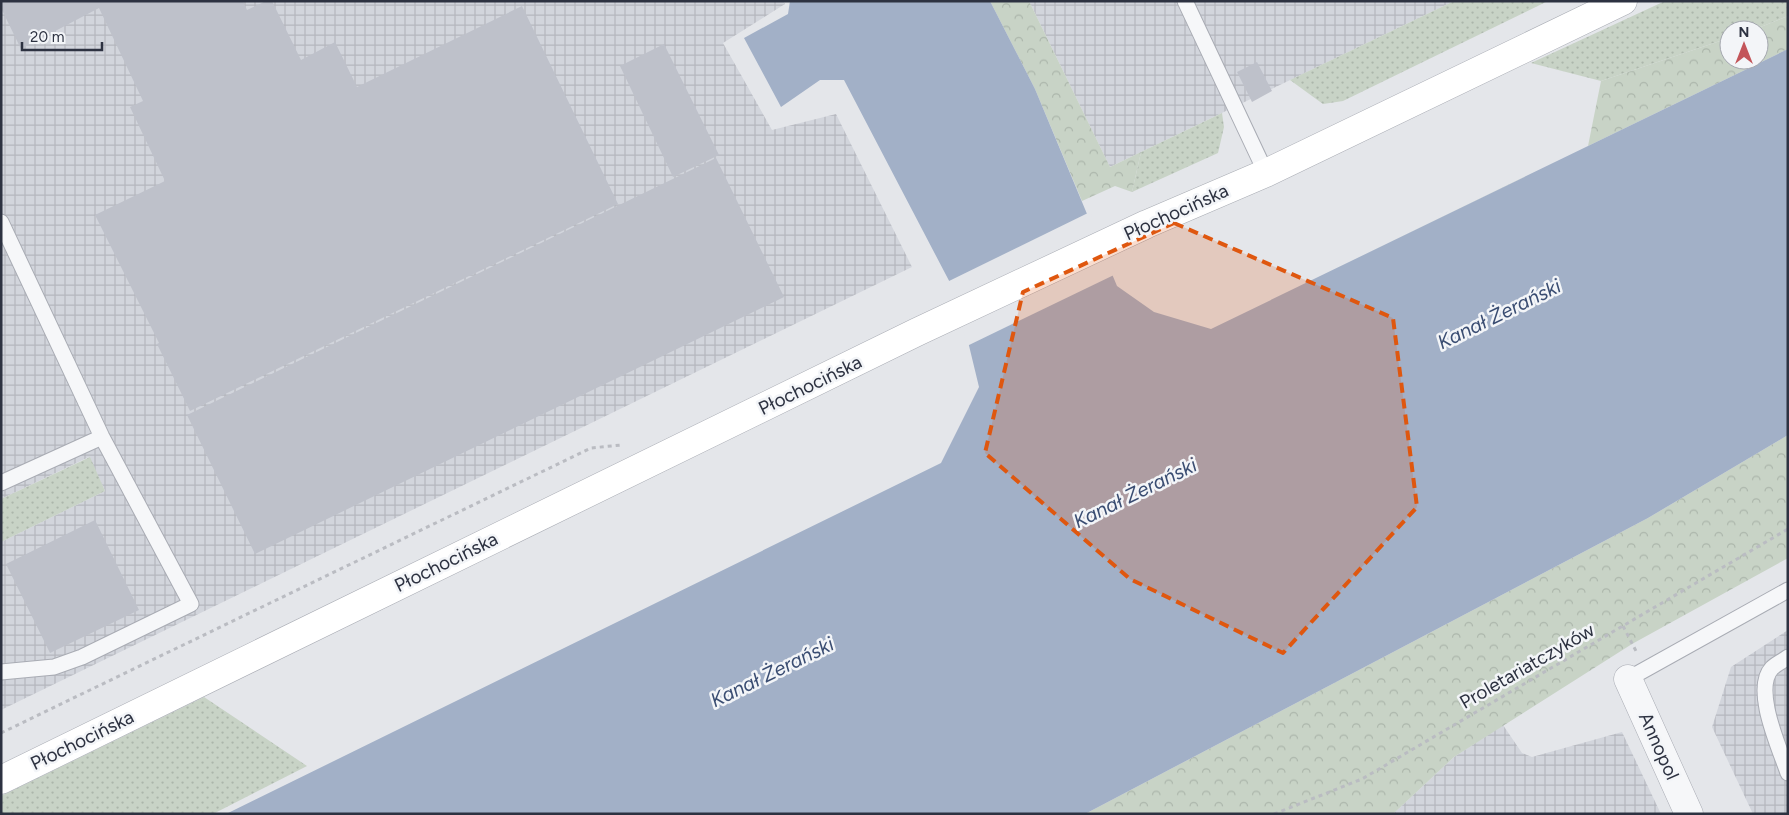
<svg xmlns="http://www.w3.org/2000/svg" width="1789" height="815" font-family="Figtree,sans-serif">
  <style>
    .industrial { fill: url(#industrial-grid) }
    .grass { fill: url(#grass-dots) }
    .forest { fill: url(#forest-crowns) }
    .water { fill: #a2b0c7 }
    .pier { fill: #e4e6ea }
    .building { fill: #bec1ca }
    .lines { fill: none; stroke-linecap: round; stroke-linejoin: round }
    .lane-casing { stroke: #a9acb4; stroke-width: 17 }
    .street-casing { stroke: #a9acb4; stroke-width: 29 }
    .secondary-casing { stroke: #a9acb4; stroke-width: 29 }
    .path { stroke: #babcc2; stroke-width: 3; stroke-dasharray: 4 4; stroke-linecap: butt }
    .lane { stroke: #f6f7f9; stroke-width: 15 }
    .street { stroke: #f6f7f9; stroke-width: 28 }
    .secondary { stroke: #fff; stroke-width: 28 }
    .marked { fill: #df570f; fill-opacity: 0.2; stroke: #df570f; stroke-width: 4; stroke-dasharray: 10 6; stroke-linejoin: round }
    .labels { text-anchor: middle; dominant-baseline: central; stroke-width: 5; stroke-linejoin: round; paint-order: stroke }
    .street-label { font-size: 19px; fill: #2d3241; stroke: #f3f5f8 }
    .water-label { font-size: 20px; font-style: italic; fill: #3a4d72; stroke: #f3f5f8 }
  </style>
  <defs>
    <pattern id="industrial-grid" width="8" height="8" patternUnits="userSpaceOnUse" patternTransform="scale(1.25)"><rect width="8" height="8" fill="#d2d5dc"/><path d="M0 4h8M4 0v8" fill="none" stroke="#b5b7be"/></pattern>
    <pattern id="grass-dots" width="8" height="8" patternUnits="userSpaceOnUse" patternTransform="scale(1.25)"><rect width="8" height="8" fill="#c8d3c6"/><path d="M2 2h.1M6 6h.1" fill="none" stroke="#acb6ab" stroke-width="1.8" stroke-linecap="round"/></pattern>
    <pattern id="forest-crowns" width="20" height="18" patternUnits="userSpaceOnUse" patternTransform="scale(1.25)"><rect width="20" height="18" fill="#c8d3c6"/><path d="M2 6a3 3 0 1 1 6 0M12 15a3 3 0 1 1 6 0" fill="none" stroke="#acb6ab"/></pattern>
  </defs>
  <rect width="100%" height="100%" fill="#e4e6ea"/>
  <!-- industrial -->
  <path class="industrial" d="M1,1h782l2,3 -62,39 49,87 64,-16 76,153 -911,443v-168l104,-51 -16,-34 -88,42z
    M1029,1h425l-344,166z
    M1788,630v184h-35l-41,-87 19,-60z
    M1503,725l19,28 10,4 90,-25 39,82h-268l61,-57z"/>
  <!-- grass -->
  <path class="grass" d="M1454,1h94l-205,100 -20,3 -33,-24z
    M1665,1h123v15l-35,14h-24v8l-128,43 -70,-18z
    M1222,113l2,14 -6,26 -86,39 9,-40z
    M90,457l15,34 -104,51v-43z
    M204,697l103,69 -94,48h-212v-18z"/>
  <!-- forest -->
  <path class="forest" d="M990,1h39l81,166 31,-15 -9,40 -17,-6 -33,15 -47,-112z
    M1788,16v33l-577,280 377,-183 13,-65 128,-43v22h30v-30h-6z
    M1788,435v123l-156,86 -178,113 -61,57h-308l563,-296z"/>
  <!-- water -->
  <path class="water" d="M790,1h200l45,88 82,197 37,26 57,17 577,-280v386l-140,83 -563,296h-859l715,-351 38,-76 -22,-91 -113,-216h-24l-39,27 -37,-69 44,-24z"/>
  <!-- pier -->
  <path class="pier" d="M1090,212l26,62 -149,72 -12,-49 -8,-15z"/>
  <!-- building -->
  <path class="building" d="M1,1h242l4,9 19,-9h6l29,59 34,-18 22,45 165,-81 96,198 -428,207 -33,-67 2,-1 -64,-128 70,-34 -35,-74 13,-6 -44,-93 -78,41 -20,-41z
    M664,44l55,111 -46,22 -53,-111z
    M1257,62l15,29 -20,11 -15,-30z
    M716,158l68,139 -529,257 -68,-139z
    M95,520l44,90 -89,43 -44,-89z"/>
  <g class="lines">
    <!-- lane casing -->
    <g class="lane-casing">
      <path id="lane" d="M1185,1l81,172
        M1,222l101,215 89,167 -109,53 -28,10 -53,5
        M1,483l101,-46
        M1788,657c-5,4 -12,7 -16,11 -20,21 8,81 16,105
        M1628,679l160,-89"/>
    </g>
    <!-- street casing -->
    <g class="street-casing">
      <path id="street" d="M1628,679l61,135"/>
    </g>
    <!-- secondary casing -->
    <g class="secondary-casing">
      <path id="secondary" d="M1,780l916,-448 230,-108 119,-51 357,-172"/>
    </g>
    <!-- path -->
    <path class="path" d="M1623,626l13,25
      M1,733l590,-285 30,-3
      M1274,814l88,-35 426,-250"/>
    <!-- lane -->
    <use href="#lane" class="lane"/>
    <!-- street -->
    <use href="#street" class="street"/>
    <!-- secondary -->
    <use href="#secondary" class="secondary"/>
  </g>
  <!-- marked area -->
  <path class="marked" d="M1174,223l219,95 24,189 -134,146 -153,-74 -145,-126 38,-161z"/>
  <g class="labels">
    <!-- street labels -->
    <g class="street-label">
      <text transform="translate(1176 212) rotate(-24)">Płochocińska</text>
      <text transform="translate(810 385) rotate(-26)">Płochocińska</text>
      <text transform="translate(446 562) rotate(-26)">Płochocińska</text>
      <text transform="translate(1527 666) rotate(-30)">Proletariatczyków</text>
      <text transform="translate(82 740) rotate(-26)">Płochocińska</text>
      <text transform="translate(1659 746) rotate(66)">Annopol</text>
    </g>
    <!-- water labels -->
    <g class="water-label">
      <text transform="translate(1499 314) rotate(-26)">Kanał Żerański</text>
      <text transform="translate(1135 493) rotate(-26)">Kanał Żerański</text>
      <text transform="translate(772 672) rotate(-26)">Kanał Żerański</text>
    </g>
  </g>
  <!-- border -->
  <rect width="1789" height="815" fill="none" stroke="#2d3241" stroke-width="5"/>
  <!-- north arrow -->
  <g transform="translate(1744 45)"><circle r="24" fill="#f3f5f8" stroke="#a4a7af"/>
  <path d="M0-4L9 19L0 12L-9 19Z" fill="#c3555a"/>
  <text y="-8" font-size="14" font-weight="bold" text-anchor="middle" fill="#2d3241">N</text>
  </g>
  <!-- scale -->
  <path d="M22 42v8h80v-8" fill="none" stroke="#2d3241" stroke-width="2.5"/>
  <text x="30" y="42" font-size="15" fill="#2d3241" stroke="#f3f5f8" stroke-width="4" paint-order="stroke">20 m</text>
</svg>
